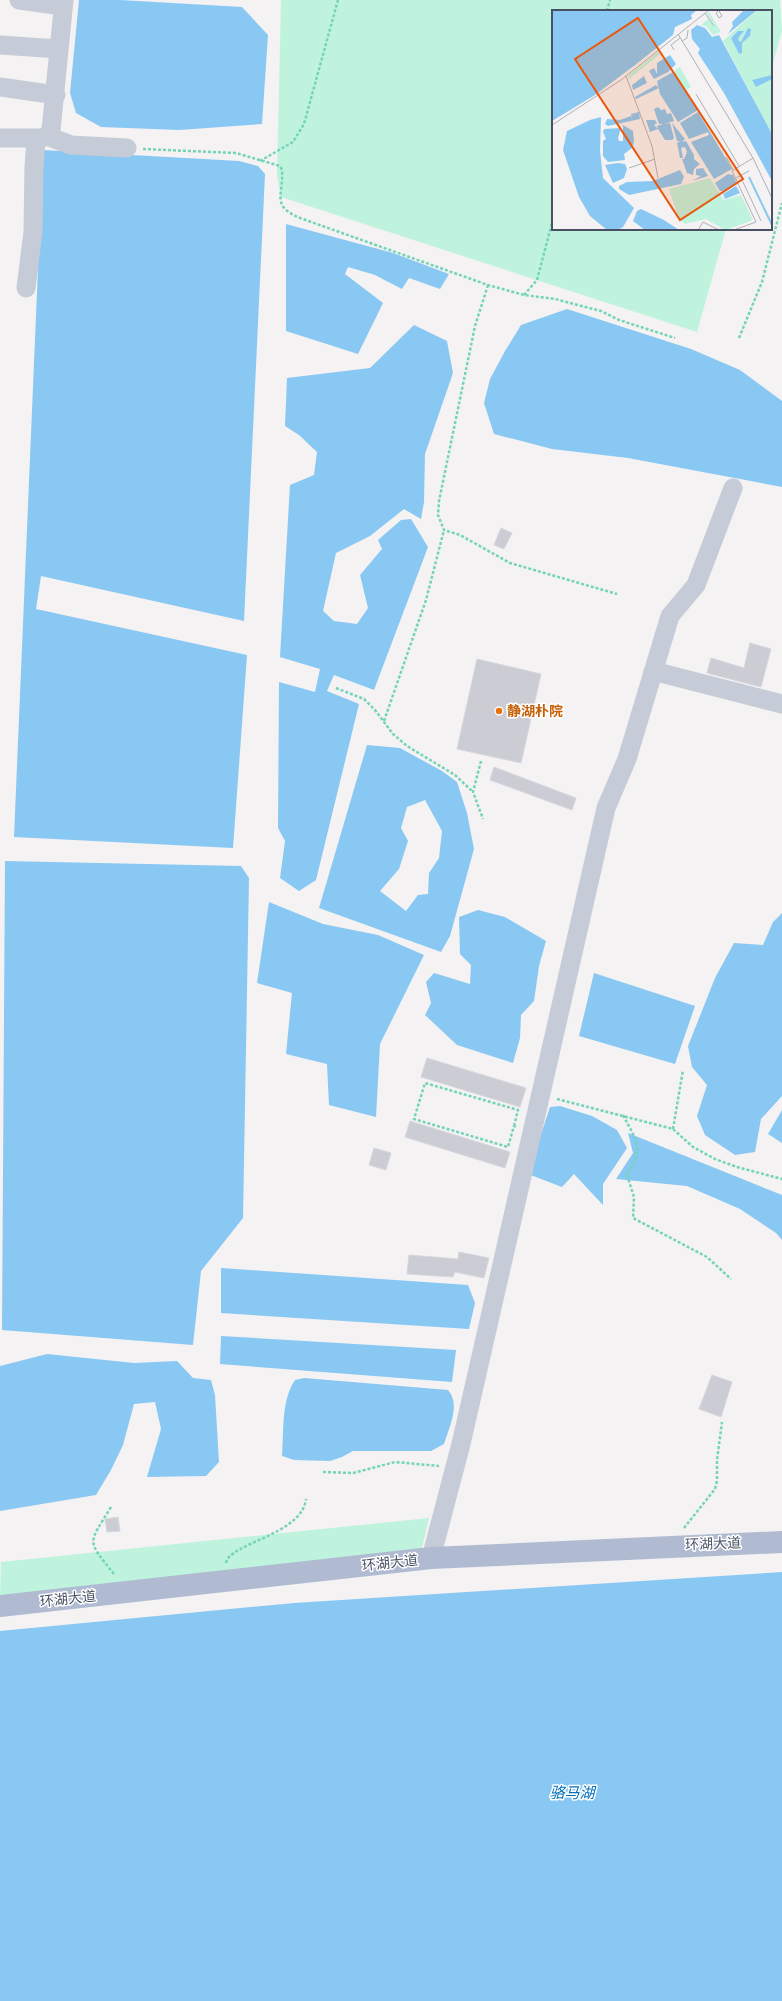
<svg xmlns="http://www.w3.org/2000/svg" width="782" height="2001" font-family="Figtree,'Noto Sans SC',sans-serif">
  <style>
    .green { fill: #bff3de }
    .water { fill: #89c8f3; fill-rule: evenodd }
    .building { fill: #cccdd4; stroke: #d6d6de }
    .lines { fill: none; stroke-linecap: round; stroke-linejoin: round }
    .path { stroke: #74d4b8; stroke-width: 2.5; stroke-dasharray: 3 2; stroke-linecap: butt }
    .minor { stroke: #c5cbd7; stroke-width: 19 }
    .major { stroke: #b0bbd2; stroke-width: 22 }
    .food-dot { fill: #e8710a; stroke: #fff; stroke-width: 1.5 }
    .labels { text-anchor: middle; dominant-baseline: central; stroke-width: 3; stroke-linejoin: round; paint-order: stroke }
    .food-label { font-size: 14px; font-weight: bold; fill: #c56008; stroke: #fff; text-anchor: start }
    .street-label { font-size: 14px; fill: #485061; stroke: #fff }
    .water-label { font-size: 15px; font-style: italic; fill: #026fba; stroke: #fff }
    .inset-river { fill: none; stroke: #89c8f3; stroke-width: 2 }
    .inset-road { fill: none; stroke: #afb1b8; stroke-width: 1 }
    .view { fill: #e8590c; fill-opacity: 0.15; stroke: #e8590c; stroke-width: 2 }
    .inset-edge { fill: none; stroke: #485061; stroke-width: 2 }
  </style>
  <rect width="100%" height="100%" fill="#f4f2f2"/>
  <!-- green -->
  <path class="green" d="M281,0h499l2,31 -11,39v-59h-218v218h173l-29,103 -416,-135 -4,-22z
    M429,1518l-8,34 -421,46 1,-36z"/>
  <!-- water -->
  <path class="water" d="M79,0h41l122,7 26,28 -6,89 -83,6 -78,-3 -25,-14 -6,-20z
    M43,150l196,11 19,5 7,8 -21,447 -203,-45 -5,33 211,46 -14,193 -219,-11z
    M286,224l107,29 56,21 -9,15 -31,-11 -7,11 -27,-14 -27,-8 -3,7 38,29 -25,51 -72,-23z
    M567,309l124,40 49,21 42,31v86l-154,-29 -76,-9 -58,-15 -10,-31 6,-24 15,-28 16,-26z
    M414,325l33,16 6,32 -28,81 -1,48 -3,17 -17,-10 -34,27 -34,17 -13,58 11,10 23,3 11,-16 -8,-33 22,-26 -4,-9 23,-20 10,-1 17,28 -54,143 -40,-15 -7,16 32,13 -43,176 -17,11 -19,-13 5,-37 -7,-13 1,-146 36,10 5,-23 -40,-12 10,-172 24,-10 3,-23 -18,-17 -14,-9 2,-48 83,-10z
    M367,745l33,3 42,23 15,11 10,31 7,36 -24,87 -9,16 -122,-44zM425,800l17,31 -3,27 -10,15 -1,21 -10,1 -12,16 -26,-20 19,-22 9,-28 -7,-13 6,-21z
    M5,861l236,5 8,12 -6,340 -42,53 -8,74 -191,-15z
    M269,902l54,22 55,11 46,20 -44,89 -4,73 -47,-12 -2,-41 -41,-10 6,-61 -35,-10z
    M478,910l27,7 41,24 -7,25 -5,35 -13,14 -1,23 -7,25 -56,-18 -32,-30 6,-12 -5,-21 8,-9 36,11 1,-19 -11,-11 -1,-37z
    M782,913v183l-21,23 -6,33 -20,3 -30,-20 -8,-19 10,-31 -15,-18 -4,-21 27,-68 19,-35 29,2 10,-23z
    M594,973l101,33 -20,58 -96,-28z
    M560,1106l32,10 25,14 10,18 -24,36v21l-29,-31 -12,13 -34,-13 22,-67z
    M782,1110v33l-14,-9z
    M628,1133l154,62v45l-6,-7 -36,-24 -53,-23 -71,-7 17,-26z
    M221,1268l247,17 7,18 -6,26 -248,-16z
    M221,1336l235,14 -4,32 -232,-18z
    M47,1354l87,9 43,-2 16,17 18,2 4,15 4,67 -13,14 -59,1 14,-48 -6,-27 -21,2 -11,41 -12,25 -15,25 -96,16v-145z
    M304,1378l144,12c13,15 1,37 -4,54l-13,7h-78l-11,6 -12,4 -36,-1 -12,-4c2,-24 -1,-56 13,-76z
    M782,1572v429h-782v-370l294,-28z"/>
  <!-- building -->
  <path class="building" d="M501,528l11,5 -8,16 -10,-4z
    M750,643l21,6 -10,38 -54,-14 4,-15 33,10z
    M477,659l64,15 -20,89 -64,-14z
    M494,767l82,31 -4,12 -82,-30z
    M427,1058l99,30 -6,19 -99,-30z
    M410,1121l100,31 -5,16 -100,-31z
    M374,1148l17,5 -5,17 -17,-5z
    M459,1252l30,6 -5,20 -29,-6 -2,5 -46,-3 2,-19 49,4z
    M712,1375l20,7 -11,35 -22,-8z
    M118,1517l2,14 -13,1 -2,-13z"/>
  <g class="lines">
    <!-- path -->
    <path class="path" d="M607,11l3,-11
      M143,149l93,4 44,13 2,4c2,26 -12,35 18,48l188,67 36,10 31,4 46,12 18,9 56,18
      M260,161l33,-19 11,-18 34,-124
      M488,285l-13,41 -36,175 -1,14 6,15 16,5 50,28 107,31
      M524,295l13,-15 16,-61
      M739,338l23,-56 20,-79
      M336,688l28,11 11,11 18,24 14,12 48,29 18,17
      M384,721l42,-121 18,-70
      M481,761l-8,31 10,27
      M557,1099l116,30 20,18 22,12 22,8 45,12
      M623,1115c14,27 21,32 4,60l7,22 -1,21 74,39 24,22
      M514,1126l4,-16 -93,-27 -11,36 94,28 6,-21 2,1
      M673,1129l10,-59
      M323,1472l30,1 42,-11 44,4
      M111,1507c-23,38 -25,32 3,67
      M684,1528l31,-39 2,-8v-21l5,-38
      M226,1563c3,-20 76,-28 80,-64"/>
    <!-- minor -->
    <path class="minor" d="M19,0l44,6
      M0,45l59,4
      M0,87l56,8
      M47,136l24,9 56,3
      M0,138h42l5,-2 4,-6 13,-130
      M26,288l7,-56 1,-64 2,-30
      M653,671l129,33
      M431,1558l30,-114 145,-636 21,-49 43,-143 26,-31 37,-97"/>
    <!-- major -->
    <path class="major" d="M0,1606l431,-48 351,-16"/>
  </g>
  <!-- markers -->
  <circle class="food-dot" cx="499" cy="711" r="4"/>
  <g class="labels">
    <!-- food labels -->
    <g class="food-label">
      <text x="507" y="711">静湖朴院</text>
    </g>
    <!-- street labels -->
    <g class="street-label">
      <text transform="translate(713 1544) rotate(-2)">环湖大道</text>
      <text transform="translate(390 1563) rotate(-6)">环湖大道</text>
      <text transform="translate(68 1599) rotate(-6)">环湖大道</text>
    </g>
    <!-- water labels -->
    <g class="water-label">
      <text x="572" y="1793">骆马湖</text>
    </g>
  </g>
  <!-- overview -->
  <g transform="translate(552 10)">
    <rect width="220" height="220" fill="#f4f2f2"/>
    <path d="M205,0h15v124l-49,-93zM157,2l12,20 -8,3 -7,-9 -5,-1 7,-6 6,7 -7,-12zM108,40l1,3 -32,26 -1,-3zM128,57l11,20 -5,3 -11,-16v-4zM158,168l14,22 17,-5 11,23 -1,3 -26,9 -19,-11 -21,5 -6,-5 -10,-30z" fill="#bff3de"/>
    <path d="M0,0h145l-6,5 1,4 -17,8 -2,8 -38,30 -40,30 -43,26zM192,0h13l-29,24 5,-8 -1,-4zM145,15l8,3 7,9 7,-2 53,99v47l-48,-88 -26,-40 2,-4 -8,-10 -1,-9zM196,18l3,1 -1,7 -8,7v10l-3,1 -8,-16 7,-7h6l-5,6 -1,3 3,2zM118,45l6,9 -8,8 -14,7 -5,-8 5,-3 3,6v-11zM121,62l25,38 -20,12 -18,-28 -3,-13zM220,65v4l-16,8 -4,-7zM92,66l3,7 -14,7 -1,-5zM104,75l3,3 -23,11 -1,-2zM106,97l3,3 4,-1 2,5 4,-1 3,8 -10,3 6,-1 4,15 -2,2h-7l-7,-11 -8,3 -4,-12h9l2,3 -3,2 4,4 -1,-3 6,-2h-4l-5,-15zM87,102l1,7 -32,7 -3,-2 2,-5 13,1 11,-4 1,4 -1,-6zM146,102l34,57 -18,10 -23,-37 18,-7 -1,-3 -19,7 -9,-16zM49,107l-1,34 3,27 31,30 -11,19 -5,3h-11l-17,-14 -11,-19 -16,-47 4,-19 23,-11zM120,113l13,16 -3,3 4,-1 8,14v4l6,5 -6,5 -1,6 -6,-2 -5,-14h2l3,-7 -2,-5 -4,1 2,10h-3l-3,-15 3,-2h-3zM71,115l10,6 1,11 -2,6 -8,6 1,6 -17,2 -5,-6v-15l3,-2 -3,-7 1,-3 17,-1 -3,10 1,3h4zM66,153l7,1 2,5 -3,9 -11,5 -8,-18zM151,158l5,8 -16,5 9,-5 -5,-1v-6zM128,160l4,7 -3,7 -52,11 -10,-6v-3l8,-4 26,-1zM176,164l5,1 4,9 -14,7h-3l-5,-8zM184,176l4,7 -15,6 -2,-5zM89,199l23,11 15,10h-34l-12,-9 4,-10z" fill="#89c8f3"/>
    <path class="inset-river" d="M197,167l23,48"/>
    <path class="inset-road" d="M167,1l3,5 -3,2 -3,-5 3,-3M153,3l9,13M126,24l75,124 19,40M130,31l5,-3 1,-8M122,40l-3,-5 9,-7M74,66l26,70 6,32M144,84l43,72M0,115l69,-45 88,-70M174,147l7,13M77,158l26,-9M184,168l13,-7M190,170l9,19M199,189l10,22M146,220l5,-8 16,8M182,220l22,-8 -24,-51 21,-13"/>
    <path class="view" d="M86,8l105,161 -63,41 -105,-161z"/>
    <rect width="220" height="220" class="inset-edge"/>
  </g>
</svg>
